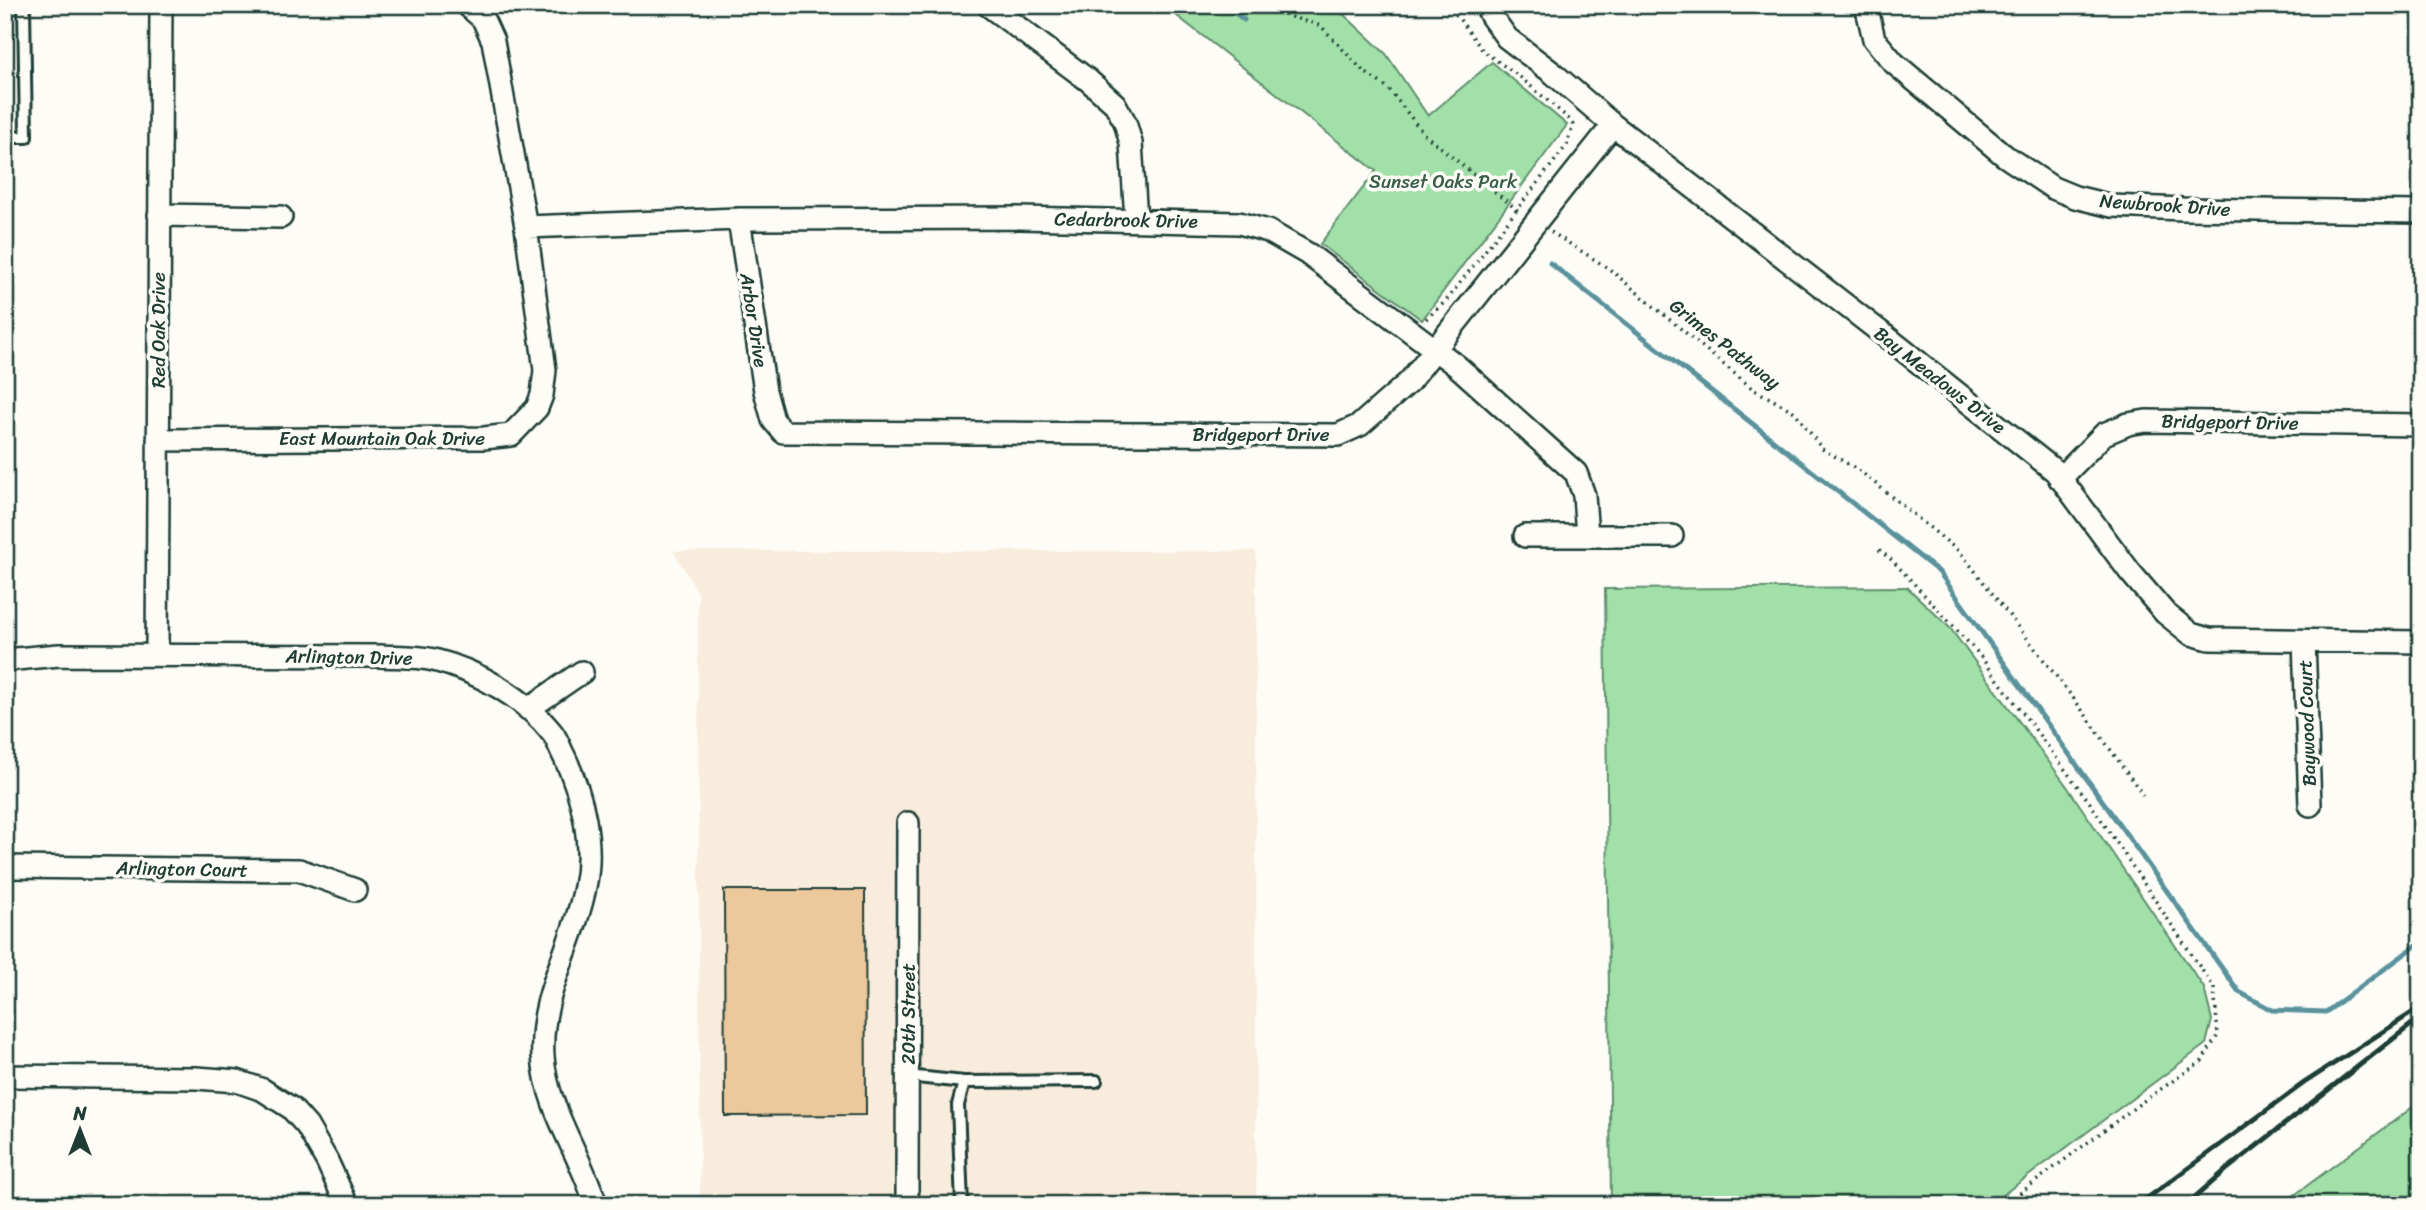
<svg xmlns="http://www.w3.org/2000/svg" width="2426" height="1210" font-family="Sriracha,sans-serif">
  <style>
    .built { fill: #f8ecdc }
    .green { fill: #a1e0a8; stroke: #608e6e; stroke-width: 2 }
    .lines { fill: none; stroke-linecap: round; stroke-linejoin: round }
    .stream { stroke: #5a929c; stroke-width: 5 }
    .building { fill: #ecc89d; stroke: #1f3d34; stroke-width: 2 }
    .lane-casing { stroke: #1f3d34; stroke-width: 16 }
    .street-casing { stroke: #1f3d34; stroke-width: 26 }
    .path { stroke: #1f3d34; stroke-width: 3.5; stroke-dasharray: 2 5; stroke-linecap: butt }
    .lane { stroke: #fdfcf7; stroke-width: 10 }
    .street { stroke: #fdfcf7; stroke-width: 21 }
    .rail { stroke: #1f3d34; stroke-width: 5 }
    .labels { text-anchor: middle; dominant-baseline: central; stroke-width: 7; stroke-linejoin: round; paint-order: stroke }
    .park-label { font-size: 19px; fill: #395e4b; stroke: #fdfcf7 }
    .street-label { font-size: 19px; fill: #1f3d34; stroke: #fdfcf7 }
  </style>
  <rect width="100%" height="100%" fill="#fdfcf7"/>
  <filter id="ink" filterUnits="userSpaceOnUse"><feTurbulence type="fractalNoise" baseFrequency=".0143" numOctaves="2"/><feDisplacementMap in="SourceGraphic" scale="14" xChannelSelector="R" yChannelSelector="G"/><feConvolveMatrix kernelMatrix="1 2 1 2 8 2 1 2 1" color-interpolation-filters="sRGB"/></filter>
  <g filter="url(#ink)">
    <!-- built -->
    <path class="built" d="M673,551h583v654h-556l-2,-613z"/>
    <!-- green -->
    <path class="green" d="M1163,5h131l48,8 44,41 42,62 64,-54 75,63 -145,195 -102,-76 56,-73z
      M1907,587l43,41 116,157 138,203 8,32 -6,24 -217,161h-378l-6,-616z
      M2421,1101v104h-140z"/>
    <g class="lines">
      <!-- stream -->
      <path class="stream" d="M1225,5l19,15
        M1550,263l389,309 300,420 33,18 54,2 95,-70"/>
    </g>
    <!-- building -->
    <path class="building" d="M724,890h141l1,225 -141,1z"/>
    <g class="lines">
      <!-- lane casing -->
      <g class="lane-casing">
        <path id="lane" d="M5,137h21l-2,-132
          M907,1076l57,6
          M962,1205l-4,-100 6,-23 132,-1"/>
      </g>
      <!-- street casing -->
      <g class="street-casing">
        <path id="street" d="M988,5l100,75 27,24 10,18 6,21 5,77
          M1486,5l5,11 16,22 47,36 59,51 275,213 167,133 75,101 35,41 26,21 18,5 212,3
          M1866,5l8,34 20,24 111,93 48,32 22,9 37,9 71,3 238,3
          M159,215l122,2
          M739,219l26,172 8,29 10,12 555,3 22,-10 49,-43 204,-257
          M526,227l213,-8 281,-1 219,5 29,8 40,23 149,112 119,107 8,22 3,41
          M158,440l326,-2 27,-3 26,-27 5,-13 3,-25 -19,-143 -33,-186 -10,-22 -16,-14
          M2060,479l44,-45 24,-10 18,-3 275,4
          M1525,536h147
          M2304,641l6,164
          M157,655l4,-650
          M5,660l54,-5 322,1c17,1 36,0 53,4 44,11 91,38 119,74 5,7 8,17 12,24 18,39 29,86 20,129 -11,59 -46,106 -42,169 3,52 38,99 53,149
          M528,709l54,-37
          M5,867l294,3 56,20
          M5,1076l191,2 41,3 26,9 28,18 16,18 20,35 20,44
          M907,1205l1,-382"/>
      </g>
      <!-- path -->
      <path class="path" d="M1265,5l26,12 30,9 42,45 25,17 36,46 97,79
        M1551,232l57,36 145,121 42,23 27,37 38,22 101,82 116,150 66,92
        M1426,319l20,-18 121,-156 6,-20 -5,-7 -48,-41 -37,-26 -28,-38 -2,-8
        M1879,550l14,11 85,92 112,150 124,185 4,47 -16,26 -60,41 -138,103"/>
      <!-- lane -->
      <use href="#lane" class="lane"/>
      <!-- street -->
      <use href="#street" class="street"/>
      <!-- rail -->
      <path class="rail" d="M2138,1205l166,-122 117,-76
        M2186,1205l40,-35 195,-153"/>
    </g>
  </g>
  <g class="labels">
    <!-- park labels -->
    <g class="park-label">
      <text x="1443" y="181">Sunset Oaks Park</text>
    </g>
    <!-- street labels -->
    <g class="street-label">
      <text transform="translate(2165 205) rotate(4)">Newbrook Drive</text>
      <text transform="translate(1126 220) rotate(1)">Cedarbrook Drive</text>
      <text transform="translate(754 320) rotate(81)">Arbor Drive</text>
      <text transform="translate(158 330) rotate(-90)">Red Oak Drive</text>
      <text transform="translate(1725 344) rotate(38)">Grimes Pathway</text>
      <text transform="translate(1940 380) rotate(38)">Bay Meadows Drive</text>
      <text transform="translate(2230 422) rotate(1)">Bridgeport Drive</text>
      <text x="1261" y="434">Bridgeport Drive</text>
      <text x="382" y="438">East Mountain Oak Drive</text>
      <text transform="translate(349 657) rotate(1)">Arlington Drive</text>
      <text transform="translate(2307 723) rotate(-92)">Baywood Court</text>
      <text transform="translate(182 869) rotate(1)">Arlington Court</text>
      <text transform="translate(908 1014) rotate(-90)">20th Street</text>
    </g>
  </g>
  <!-- margin -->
  <rect width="2426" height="1210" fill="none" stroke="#fdfcf7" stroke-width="28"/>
  <rect x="14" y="14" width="2398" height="1182" fill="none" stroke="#1f3d34" stroke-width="2.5" filter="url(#ink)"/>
  <!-- north arrow -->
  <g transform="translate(80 1130)" stroke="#fdfcf7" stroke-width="5" paint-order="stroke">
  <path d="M0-5L12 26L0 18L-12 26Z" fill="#1f3d34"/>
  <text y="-10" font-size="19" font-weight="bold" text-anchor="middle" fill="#1f3d34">N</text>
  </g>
</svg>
